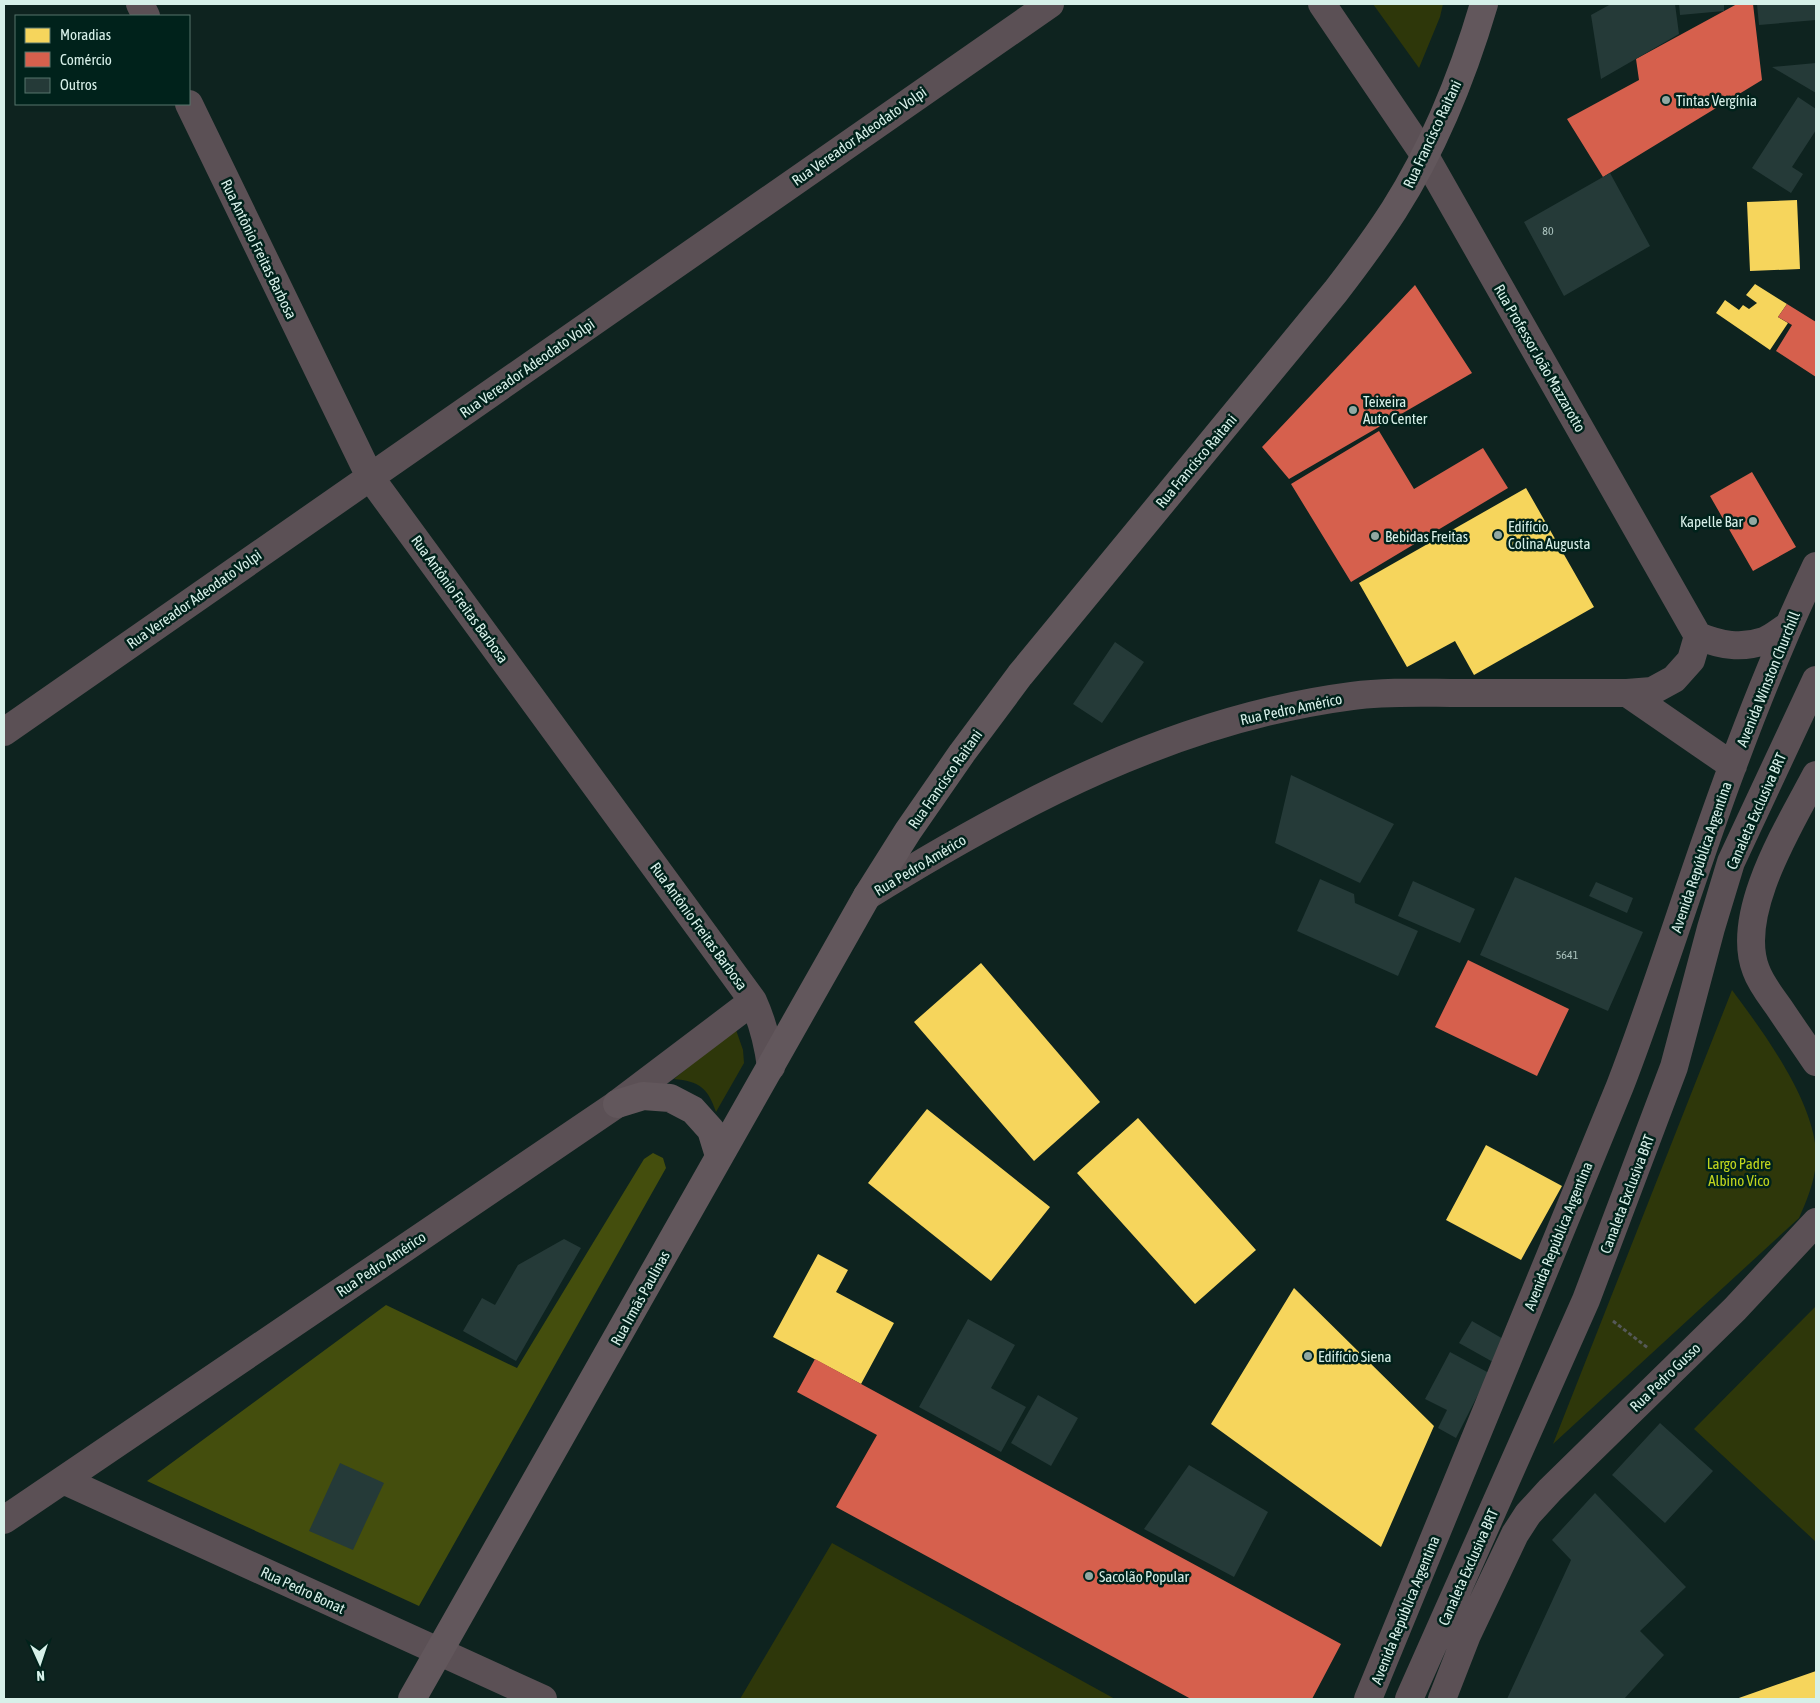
<svg xmlns="http://www.w3.org/2000/svg" width="1820" height="1703" font-family="'Asap Condensed',sans-serif">
  <style>
    .green { fill: #2e370a }
    .forest { fill: #444e0d }
    .homes { fill: #f6d55c }
    .shops { fill: #d6604d }
    .building { fill: #253a38 }
    .lines { fill: none; stroke-linecap: round; stroke-linejoin: round }
    .path { stroke: #555858; stroke-width: 3; stroke-dasharray: 4 2.5; stroke-linecap: butt }
    .minor { stroke: #5b5055; stroke-width: 28 }
    .major { stroke: #62575c; stroke-width: 28 }
    .poi-dot { fill: #91a8a2; stroke: #00221b; stroke-width: 2 }
    .labels { text-anchor: middle; dominant-baseline: central; stroke-width: 5; stroke-linejoin: round; paint-order: stroke }
    .number-label { font-size: 12px; fill: #aac2bd }
    .poi-label { font-size: 15px; fill: #d7f0e9; stroke: #00221b; text-anchor: start }
    .street-label { font-size: 15px; fill: #d7f0e9; stroke: #00221b }
    .park-label { font-size: 15px; fill: #c0d61d; stroke: #00221b }
  </style>
  <rect width="100%" height="100%" fill="#0e231f"/>
  <!-- green -->
  <path class="green" d="M1373,4h70l-3,13 -21,51z
    M1732,990c32,43 88,118 84,173 -2,20 -9,37 -17,55l-246,226z
    M735,1027l8,23 1,13 -28,49c-8,-24 -17,-31 -42,-33z
    M1816,1306v236l-122,-113z
    M832,1543l283,156h-375z"/>
  <!-- forest -->
  <path class="forest" d="M653,1153l10,5 3,10 -247,438 -272,-125 239,-176 131,63 127,-209z"/>
  <!-- homes -->
  <path class="homes" d="M1797,200l3,69 -50,2 -3,-69z
    M1755,284l32,20 -9,13 10,6 -18,27 -54,-37 9,-13 14,10 4,-5 6,4 8,-6 -11,-8z
    M1526,488l68,119 -120,68 -19,-34 -48,26 -48,-84z
    M981,963l119,139 -66,59 -120,-139z
    M927,1109l123,98 -59,74 -123,-98z
    M1138,1118l118,132 -61,54 -118,-131z
    M1486,1145l76,41 -41,74 -75,-40z
    M818,1254l30,16 -12,22 58,31 -33,61 -88,-47z
    M1294,1288l140,138 -53,121 -170,-123z
    M1816,1671v28h-80z"/>
  <!-- shops -->
  <path class="shops" d="M1737,4h16l9,76 -159,97 -36,-58 72,-39 -3,-21z
    M1415,285l57,88 -183,106 -27,-32z
    M1787,304l29,18v55l-40,-26 16,-26 -14,-8z
    M1379,431l35,58 69,-41 25,40 -157,94 -60,-98z
    M1752,472l44,75 -43,24 -43,-75z
    M1468,960l101,49 -32,67 -102,-49z
    M815,1359l526,285 -29,55h-121l-355,-192 41,-72 -80,-43z"/>
  <!-- building -->
  <path class="building" d="M1611,4h64l4,30 -78,45 -10,-64z
    M1679,4h45v7l-44,4z
    M1757,4h59v16l-57,5z
    M1816,63v30l-44,-26z
    M1798,97l18,12v21l-24,37 11,7 -12,19 -39,-25z
    M1610,173l40,73 -86,50 -40,-74z
    M1115,642l29,20 -42,61 -29,-19z
    M1291,775l103,49 -34,59 -85,-40z
    M1515,877l128,55 -35,79 -128,-56z
    M1320,879l34,15 1,9 63,28 -20,45 -101,-45z
    M1413,881l62,28 -15,34 -62,-27z
    M1596,882l37,16 -6,15 -38,-17z
    M564,1239l17,9 -65,113 -53,-30 19,-33 13,7 23,-40z
    M968,1319l47,26 -24,43 35,19 -25,45 -82,-45z
    M1472,1321l33,19 -12,22 -34,-19z
    M1450,1352l39,21 -33,65 -18,-10 9,-18 -22,-11z
    M1038,1395l40,23 -27,48 -40,-23z
    M1660,1423l53,48 -48,52 -53,-48z
    M340,1463l44,20 -31,67 -44,-19z
    M1189,1465l79,47 -34,65 -90,-48z
    M1595,1493l91,94 -46,44 24,24 -40,44h-117l64,-139 -19,-20z"/>
  <g class="lines">
    <!-- path -->
    <path class="path" d="M1613,1321l35,27"/>
    <!-- minor -->
    <path class="minor" d="M140,4l6,12
      M1322,4l103,152 273,480c22,9 43,13 66,5 8,-3 16,-10 24,-15
      M189,104l181,373 383,524c10,22 15,42 18,66
      M1627,693l106,73
      M4,732l1046,-728
      M1816,775c-26,50 -82,138 -60,195 5,14 15,26 24,39 12,18 24,35 36,53
      M867,896c150,-93 308,-177 485,-200 36,-5 73,-3 109,-3 55,0 111,0 166,0l25,-2 22,-12 17,-19 7,-24
      M63,1480l480,219
      M4,1520l613,-416 136,-103
      M1368,1699l252,-613c41,-106 73,-215 113,-321 25,-67 52,-134 83,-199
      M1409,1699l177,-399 88,-233 37,-139 20,-66 85,-182
      M1442,1699l25,-64 48,-101 13,-20 22,-24 185,-181 81,-87"/>
    <!-- major -->
    <path class="major" d="M617,1104l26,-8 27,2 23,12 18,20 8,26
      M412,1699l455,-803 41,-65 54,-78 58,-78 316,-384c20,-26 40,-53 58,-81 40,-63 69,-135 90,-206"/>
  </g>
  <!-- markers -->
  <g class="poi-dot">
    <circle cx="1666" cy="100" r="5"/>
    <circle cx="1353" cy="410" r="5"/>
    <circle cx="1753" cy="521" r="5"/>
    <circle cx="1498" cy="535" r="5"/>
    <circle cx="1375" cy="536" r="5"/>
    <circle cx="1308" cy="1356" r="5"/>
    <circle cx="1089" cy="1576" r="5"/>
  </g>
  <g class="labels">
    <!-- number labels -->
    <g class="number-label">
      <text x="1548" y="231">80</text>
      <text x="1567" y="955">5641</text>
    </g>
    <!-- poi labels -->
    <g class="poi-label">
      <text x="1676" y="100">Tintas Vergínia</text>
      <text x="1363" y="401">Teixeira<tspan x="1363" dy="17">Auto Center</tspan></text>
      <text x="1743" y="521" text-anchor="end">Kapelle Bar</text>
      <text x="1508" y="526">Edifício<tspan x="1508" dy="17">Colina Augusta</tspan></text>
      <text x="1385" y="536">Bebidas Freitas</text>
      <text x="1318" y="1356">Edifício Siena</text>
      <text x="1099" y="1576">Sacolão Popular</text>
    </g>
    <!-- street labels -->
    <g class="street-label">
      <text transform="translate(1432 134) rotate(-65)">Rua Francisco Raitani</text>
      <text transform="translate(859 136) rotate(-35)">Rua Vereador Adeodato Volpi</text>
      <text transform="translate(259 249) rotate(64)">Rua Antônio Freitas Barbosa</text>
      <text transform="translate(1540 358) rotate(60)">Rua Professor João Mazzarotto</text>
      <text transform="translate(527 368) rotate(-35)">Rua Vereador Adeodato Volpi</text>
      <text transform="translate(1196 461) rotate(-50)">Rua Francisco Raitani</text>
      <text transform="translate(194 599) rotate(-35)">Rua Vereador Adeodato Volpi</text>
      <text transform="translate(460 599) rotate(54)">Rua Antônio Freitas Barbosa</text>
      <text transform="translate(1768 679) rotate(-68)">Avenida Winston Churchill</text>
      <text transform="translate(1291 709) rotate(-12)">Rua Pedro Américo</text>
      <text transform="translate(945 779) rotate(-55)">Rua Francisco Raitani</text>
      <text transform="translate(1756 811) rotate(-66)">Canaleta Exclusiva BRT</text>
      <text transform="translate(1701 857) rotate(-71)">Avenida República Argentina</text>
      <text transform="translate(920 865) rotate(-31)">Rua Pedro Américo</text>
      <text transform="translate(699 926) rotate(54)">Rua Antônio Freitas Barbosa</text>
      <text transform="translate(1627 1194) rotate(-69)">Canaleta Exclusiva BRT</text>
      <text transform="translate(1558 1236) rotate(-68)">Avenida República Argentina</text>
      <text transform="translate(381 1264) rotate(-34)">Rua Pedro Américo</text>
      <text transform="translate(640 1298) rotate(-61)">Rua Irmãs Paulinas</text>
      <text transform="translate(1665 1377) rotate(-44)">Rua Pedro Gusso</text>
      <text transform="translate(1468 1567) rotate(-66)">Canaleta Exclusiva BRT</text>
      <text transform="translate(303 1590) rotate(25)">Rua Pedro Bonat</text>
      <text transform="translate(1405 1610) rotate(-68)">Avenida República Argentina</text>
    </g>
    <!-- park labels -->
    <g class="park-label">
      <text x="1739" y="1163">Largo Padre<tspan x="1739" dy="17">Albino Vico</tspan></text>
    </g>
  </g>
  <!-- border -->
  <rect width="1820" height="1703" fill="none" stroke="#d7f0e9" stroke-width="10"/>
  <!-- legend -->
  <rect x="15" y="15" width="175" height="90" fill="#00221b" stroke="#56746d"/>
  <rect x="25" y="28" width="25" height="15" fill="#f6d55c" stroke="#56746d"/>
  <text x="60" y="40" font-size="15" fill="#d7f0e9">Moradias</text>
  <rect x="25" y="52" width="25" height="15" fill="#d6604d" stroke="#56746d"/>
  <text x="60" y="65" font-size="15" fill="#d7f0e9">Comércio</text>
  <rect x="25" y="78" width="25" height="15" fill="#253a38" stroke="#56746d"/>
  <text x="60" y="90" font-size="15" fill="#d7f0e9">Outros</text>
  <!-- north arrow -->
  <g transform="translate(40 1663) rotate(177)" stroke="#00221b" stroke-width="4" paint-order="stroke">
  <path d="M0-4L9 19L0 12L-9 19Z" fill="#d7f0e9"/>
  <text y="-8" font-size="14" font-weight="bold" text-anchor="middle" fill="#d7f0e9">N</text>
  </g>
</svg>
